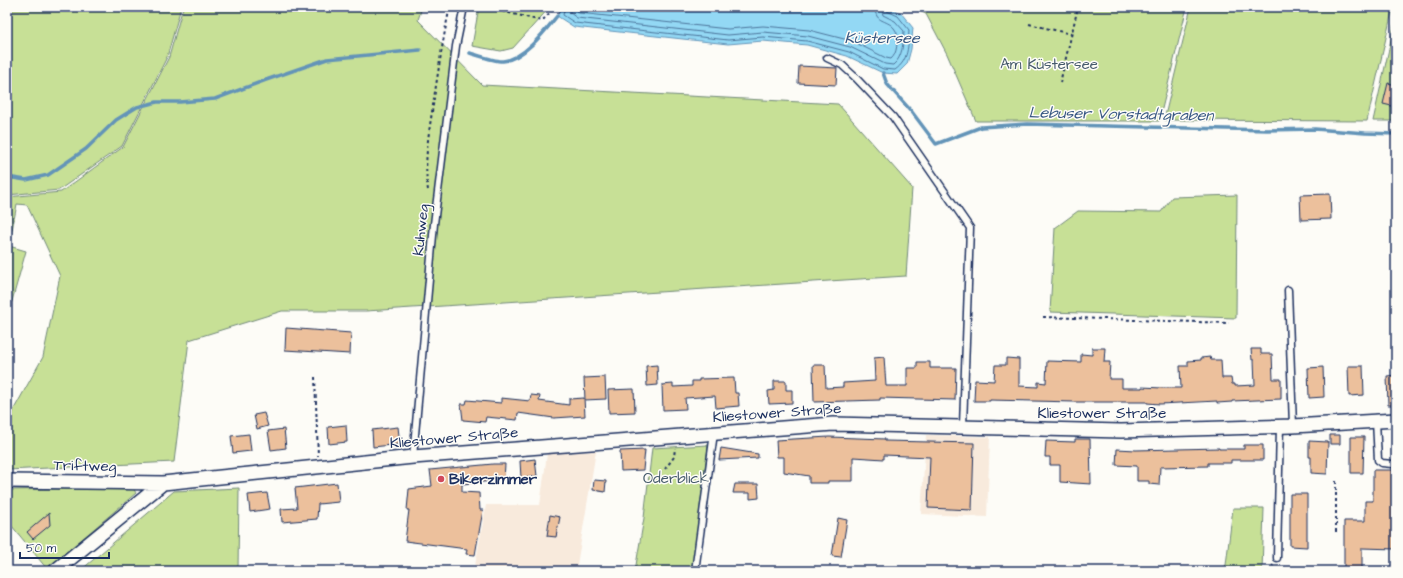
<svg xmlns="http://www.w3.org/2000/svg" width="1403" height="578" font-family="'Architects Daughter',sans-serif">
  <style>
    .built { fill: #f8eadc }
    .green { fill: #c7e096; stroke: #71887a }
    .water { fill: #93d8f4; stroke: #6394b8 }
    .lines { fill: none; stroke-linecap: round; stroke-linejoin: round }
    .shore { stroke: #4b739a; stroke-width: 1 }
    .stream { stroke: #6394b8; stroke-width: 3.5 }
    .building { fill: #ecc09c; stroke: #1b2f5e }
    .lane-casing { stroke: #1b2f5e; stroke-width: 9 }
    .street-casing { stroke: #1b2f5e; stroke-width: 16 }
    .path { stroke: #1b2f5e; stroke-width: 2; stroke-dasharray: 3 3; stroke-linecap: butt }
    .lane { stroke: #fdfcf7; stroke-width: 6 }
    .street { stroke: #fdfcf7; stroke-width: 13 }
    .poi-dot { fill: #d1495b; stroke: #fdfcf7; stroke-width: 1.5 }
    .labels { text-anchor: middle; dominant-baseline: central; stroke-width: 3; stroke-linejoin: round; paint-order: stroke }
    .park-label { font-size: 15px; fill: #465b6c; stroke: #fdfcf7 }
    .street-label { font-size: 15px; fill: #1b2f5e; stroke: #fdfcf7 }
    .poi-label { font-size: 15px; font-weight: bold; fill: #1b2f5e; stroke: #fdfcf7; text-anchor: start }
    .water-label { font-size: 16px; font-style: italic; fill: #395984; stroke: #fdfcf7 }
  </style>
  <rect width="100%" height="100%" fill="#fdfcf7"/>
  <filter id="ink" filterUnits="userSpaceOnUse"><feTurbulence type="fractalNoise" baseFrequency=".025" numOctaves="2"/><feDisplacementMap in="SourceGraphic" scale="8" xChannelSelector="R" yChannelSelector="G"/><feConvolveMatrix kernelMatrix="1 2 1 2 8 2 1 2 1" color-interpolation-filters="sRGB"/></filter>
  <g filter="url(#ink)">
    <!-- built -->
    <path class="built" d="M926,435l64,2 -3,80 -66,-3z
      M596,451l-20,120h-102l12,-66h54l7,-51z"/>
    <!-- green -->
    <path class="green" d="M7,7h174l-14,50 -45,89 -63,44 -52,5z
      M183,7h239l-4,13 64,65 356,19 74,84 -6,88 -540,35h-84l-93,29 -15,122 -167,8v-41l7,-20 29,-52 17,-81 -33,-71 -10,-1 -8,42 17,5 -19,68v-122l54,-5 62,-45 46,-90z
      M479,7h71l-37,41 -12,3 -29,-5z
      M911,7h276l-28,114h-183l-29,-67 -21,-40z
      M1191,7h202l-26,114 -203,-1z
      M1396,17v104h-23z
      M1237,195l-1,123 -186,-6 5,-84 23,-17 83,1 11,-15z
      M708,445l-16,126h-57l9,-53 8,-70z
      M133,488l3,5 -89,76 -40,-49v-30z
      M239,488l-1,83h-158l94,-80z
      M1233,508h31l-2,63h-42l6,-6z"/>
    <!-- water -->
    <path class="water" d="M562,7h324l15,6 12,15 -2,21 -4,15 -10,10 -14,-1 -36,-17 -40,-11 -44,-4 -35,3 -154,-17 -17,-11z"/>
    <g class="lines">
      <!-- shore -->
      <path class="shore" d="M565,7l-2,8 12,8 153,17 35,-3 44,4 42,11 34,17 12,1c14,-10 13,-24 14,-40l-11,-14 -11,-5 -1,-4
        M570,7v6l7,5 151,17 35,-3 45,4 42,11 35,17 8,1c10,-8 10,-22 11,-34l-9,-10 -12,-6 -2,-8
        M576,7v4l3,2 149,16 35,-3 46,4 43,11 34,17 5,1c7,-6 6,-18 6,-26 -1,-2 -3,-6 -6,-8 -9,-6 -16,-4 -16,-18"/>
      <!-- stream -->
      <path class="stream" d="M470,53c7,2 27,9 33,8 21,-2 42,-30 54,-45
        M883,73l4,11 25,28 24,32 45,-17 46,-3 240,6 48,-1 50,4 31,1
        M7,177l19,3 22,-5 38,-26 30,-29 21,-13 20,-5h23l35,-3 51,-19 61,-21 93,-9"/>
    </g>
    <!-- building -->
    <path class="building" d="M799,66l38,2 -1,17 -38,-2z
      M1388,83l8,2v22l-13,-3z
      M1330,194l1,25 -30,1 -1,-25z
      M286,328l65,5 -1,21 -65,-4z
      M1092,348h13l-1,14h6l-1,17h13v9h20v-1l20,1h19l-1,-22h8v-5l13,-1v-2l9,-1 1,3h10l1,18h9l1,6h3v2l20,-1 -1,-25h-2l-1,-11h10v5h11l1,25h8v20l-49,2v1l-15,1v-2l-57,3 -13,-1v-1h-72l-85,-2v1h-16l1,-21 19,1 1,-16h11v-7l13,1v27l19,1v-5l8,1 1,-22 34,1v-8l11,1z
      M884,357l2,29h21v-18h10v-6h13v6h26l-1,32 -75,-2v2l-66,2 -1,-37h12l1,23 17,-1v-4l32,-2 -1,-23z
      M657,365l1,20 -11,1 -1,-20z
      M1348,366h15l1,29 -15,1z
      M1323,367l1,30 -15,1 -1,-30z
      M1396,375v30h-8l-1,-29z
      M605,377l1,22 -21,1 -1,-22z
      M734,378l1,15h3l1,13 -23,2 -1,-12 -30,2 1,11 -23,1 -1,-25 11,-1v3l19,-1v-5h7v-2z
      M774,381h12v9h6v13l-23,1 -1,-13 6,-1z
      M634,389l1,23 -26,1 -1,-23z
      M531,395l9,1 -1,5 30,4v-6l15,-1 1,18 -31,2 -36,-5 -1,7 -31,-3 -1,5 -22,-2 -2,-16h5l1,-4 34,3v-5l29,3z
      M264,413l4,13 -11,3 -3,-14z
      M346,425l1,17 -18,2 -1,-17z
      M398,427l2,17 -27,3 -1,-17z
      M284,429l2,19 -15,2 -3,-19z
      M249,434l2,17 -18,2 -2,-17z
      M1330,435h10v9h-10z
      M829,437l56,2v2l89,2 -2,67 -44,-2 2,-51 -46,-2v4l-31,-2v24h-25v2h-19v-7l-25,-4v-15h-7l-1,-17z
      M1351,437h13l-1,36h-12z
      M1075,439h15l1,45 -31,-2v-17h-10v-8h-5l1,-16 29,1z
      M1309,441l19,1 -1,32 -16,-1v-16h-2z
      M1244,445h19v15h-32v3h-23v3l-48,1 -1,18 -10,-1v-3h-12v-15l-21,-1 1,-16 19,1 83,-2v1h25z
      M721,448l37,6v4l-39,2z
      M645,450l-2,20 -22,1 -1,-20z
      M535,459l2,17 -16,2 -1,-17z
      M493,464h12l-1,16 -42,4v8l17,1 1,17h3l-8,45 -9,-1 1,-5 -62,-8 4,-31h-2l2,-21 23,-3 -2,-16z
      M1373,470h23v79l-34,-1v21h-18v-48h21v-20h8z
      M594,480l12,1 -1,11 -12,-2z
      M337,483l2,19 -21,2 -1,15 -35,3 -1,-13 16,-1 -2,-20z
      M735,484h23l1,14 -9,1v-6h-17z
      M267,493l3,16 -20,3 -2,-17z
      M1290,494h17v53l-17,-1z
      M49,513l1,12 -17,14 -6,-7z
      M550,515l10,2 -4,20 -9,-1z
      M838,518l9,2 -6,37 -9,-1z"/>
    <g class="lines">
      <!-- lane casing -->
      <g class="lane-casing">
        <path id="lane" d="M827,58l15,7 14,13 37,39 77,111 -7,198
          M1288,290l5,136
          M1376,421l2,39 4,3 10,1
          M413,457l21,-233 22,-178 8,-39
          M1277,558l3,-132
          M695,571l19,-138"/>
      </g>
      <!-- street casing -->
      <g class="street-casing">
        <path id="street" d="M7,481l156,2 250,-26 420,-33 288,7 172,-5 103,-6
          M55,571l108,-88"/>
      </g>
      <!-- path -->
      <path class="path" d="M485,7l57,14 13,-14
        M1029,24l42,10
        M1060,83l18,-76
        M428,190c-5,-31 2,-62 6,-92 5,-30 9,-61 16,-91
        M1043,317l186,6
        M315,377l3,79
        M665,469l9,-12 1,-9
        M1336,481v54
        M1269,571l4,-6"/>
      <!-- lane -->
      <use href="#lane" class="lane"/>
      <!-- street -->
      <use href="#street" class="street"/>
    </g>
  </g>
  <!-- markers -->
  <circle class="poi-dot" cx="441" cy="479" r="4"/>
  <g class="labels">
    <!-- park labels -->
    <g class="park-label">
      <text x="1049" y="64">Am Küstersee</text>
      <text x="676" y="478">Oderblick</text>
    </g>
    <!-- street labels -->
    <g class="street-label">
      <text transform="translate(421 230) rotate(-84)">Kuhweg</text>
      <text transform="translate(777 413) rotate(-4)">Kliestower Straße</text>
      <text x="1102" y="413">Kliestower Straße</text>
      <text transform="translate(454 438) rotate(-5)">Kliestower Straße</text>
      <text transform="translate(85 466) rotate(1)">Triftweg</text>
    </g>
    <!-- poi labels -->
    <g class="poi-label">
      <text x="449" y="479">Bikerzimmer</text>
    </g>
    <!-- water labels -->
    <g class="water-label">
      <text x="882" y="38">Küstersee</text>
      <text transform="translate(1121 114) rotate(1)">Lebuser Vorstadtgraben</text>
    </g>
  </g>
  <!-- margin -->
  <rect width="1403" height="578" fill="none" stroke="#fdfcf7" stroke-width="24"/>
  <rect x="12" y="12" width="1379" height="554" fill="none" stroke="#1b2f5e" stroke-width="1.5" filter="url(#ink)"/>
  <!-- scale -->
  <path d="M20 552v6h89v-6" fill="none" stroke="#1b2f5e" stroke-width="2"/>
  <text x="26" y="552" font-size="12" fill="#1b2f5e" stroke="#fdfcf7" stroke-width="3" paint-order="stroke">50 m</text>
</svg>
